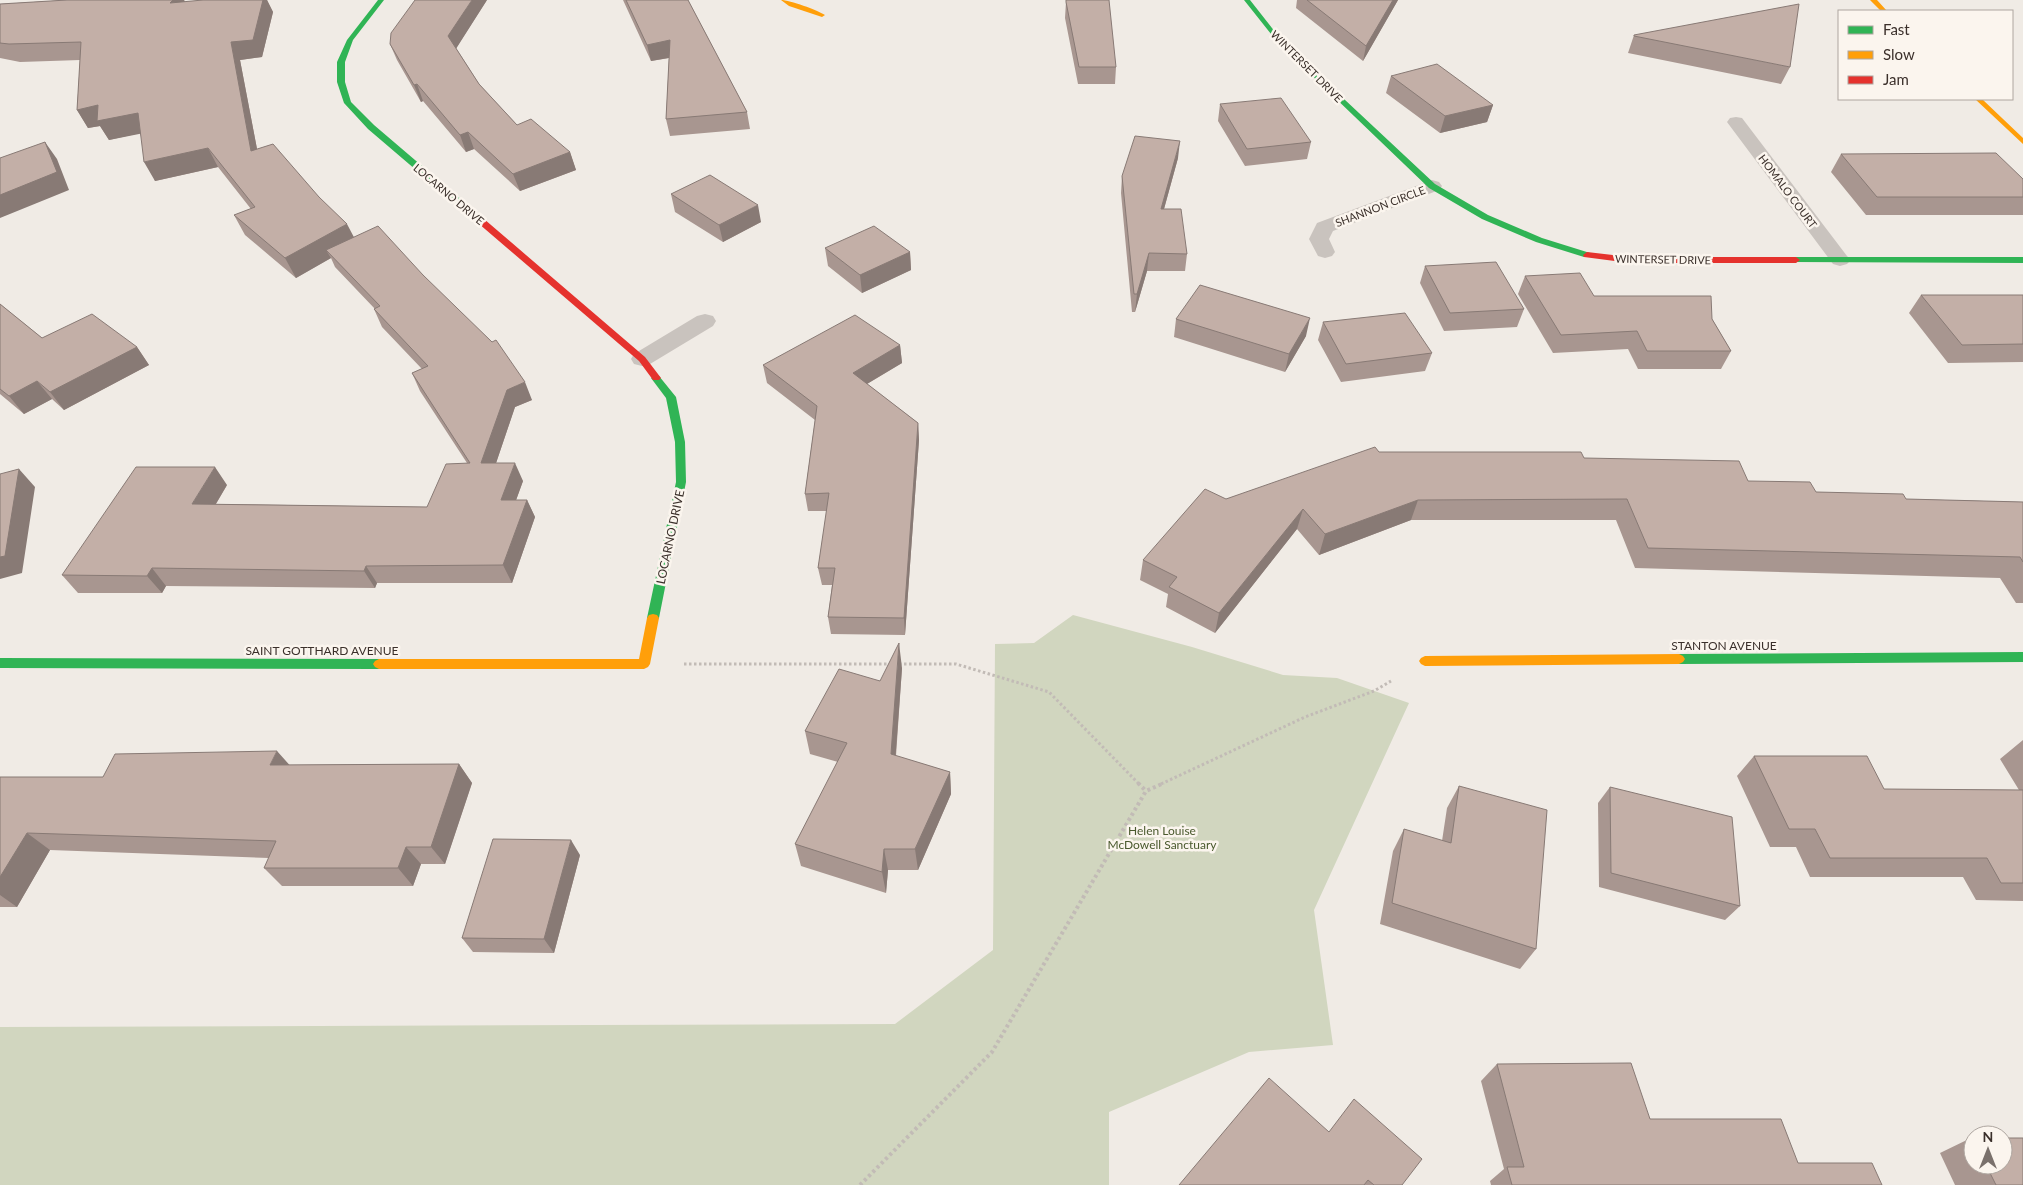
<svg xmlns="http://www.w3.org/2000/svg" width="2023" height="1185" font-family="Lato,sans-serif">
  <style>
    .green { fill: #d1d6bf }
    .lines { fill: none; stroke-linecap: round; stroke-linejoin: round }
    .path-far1 { stroke: #c2bbb6; stroke-width: 3; stroke-dasharray: 2.5 2.5; stroke-linecap: butt }
    .path { stroke: #c2bbb6; stroke-width: 4; stroke-dasharray: 3 3; stroke-linecap: butt }
    .street { fill: #c9c3be; fill-rule: evenodd }
    .fast { fill: #30b455; fill-rule: evenodd }
    .slow { fill: #ff9f0a; fill-rule: evenodd }
    .jam { fill: #e5322d; fill-rule: evenodd }
    .wall { fill: #a89690 }
    .shaded-wall { fill: #887a75 }
    .building { fill: #c3afa7; stroke: #887a75 }
    .labels { text-anchor: middle; dominant-baseline: central; stroke-width: 5; stroke-linejoin: round; paint-order: stroke }
    .far-street-label { font-size: 11px; fill: #3b302b; stroke: #fbf5ee }
    .street-label { font-size: 12px; fill: #3b302b; stroke: #fbf5ee }
    .park-label { font-size: 12px; fill: #4a5a2e; stroke: #fbf5ee }
  </style>
  <rect width="100%" height="100%" fill="#f0ebe5"/>
  <!-- green -->
  <path class="green" d="M1073,615l119,32 91,28 54,3 72,25 -95,207 19,135 -84,7 -140,60v73h-1109v-158l895,-3 98,-74 2,-306 39,-1z"/>
  <g class="lines">
    <!-- path-far1 -->
    <path class="path-far1" d="M684,664h207
      M899,664h57l93,28 90,92
      M1161,784l144,-67 69,-26 17,-10"/>
    <!-- path -->
    <path class="path" d="M1138,783l8,8
      M860,1185l132,-133 154,-261 18,-8"/>
    <!-- street -->
    <path class="street" d="M1736,117l6,1 105,138 4,4 -4,4 -7,2 -7,-2 -106,-142 3,-4z
      M1432,180l7,2 3,4 -3,4 -106,41 -4,8 6,13 -3,4 -7,2 -7,-2 -9,-17 8,-16z
      M705,314l8,2 3,5 -3,5 -63,38 -8,2 -8,-2 -3,-5 3,-5 63,-38z"/>
    <!-- fast -->
    <path class="fast" d="M378,0h6l-31,40 -8,22v20l6,20 23,23 89,76v4h-6l-89,-76 -24,-26 -7,-21v-20l10,-22z
      M1244,0h6l33,42 152,142 53,31 54,23 48,15v4h-6l-48,-15 -54,-23 -53,-31 -150,-144z
      M1796,257h227v6l-230,-1 -1,-2z
      M656,375l3,1 17,21 9,45 1,40 -27,136 -2,3h-8l-2,-3 29,-136 -1,-40 -9,-44 -15,-20z
      M2023,652v10l-344,2 -4,-2 -2,-3 2,-3 4,-2z
      M0,658l379,1 4,2 2,3 -2,3 -4,2 -379,-1z"/>
    <!-- slow -->
    <path class="slow" d="M781,0c9,0 36,10 44,15l-3,2 -33,-11z
      M1870,0h7l10,11h-6z
      M1975,99h7l41,39v6z
      M653,614l4,1 2,3 -9,46 -2,3 -4,2h-265l-4,-2 -2,-3 2,-3 4,-2h260l8,-41 2,-3z
      M1679,654l4,2 2,3 -2,3 -4,2 -254,2 -4,-2 -2,-3 2,-3 4,-2z"/>
    <!-- jam -->
    <path class="jam" d="M457,201h6l182,156 16,21 -2,2h-6l-14,-19 -182,-156z
      M1587,252l43,5h166l4,3 -4,3h-166l-46,-6 -1,-2z"/>
  </g>
  <!-- wall -->
  <path class="wall" d="M67,0h117l1,2 18,-2h64l6,12 -11,45 -22,3 17,89 275,251 -17,7 -19,56 27,18 -7,19h11l8,17 -23,66h-135l-2,5 -209,-2 -4,7h-84l-16,-18 165,-90 -11,19 211,3 40,-44 -47,-72 -8,-18 10,-4 -40,-42 -8,-18h1l-40,-42 -4,-9 -35,20 -51,-43 -11,-20 17,-6 -33,-42 -63,14 -15,-48 -31,7 -9,-14 -12,2 -11,-18 3,-50 -60,2 -20,-4v-54z
    M487,0l-31,48 23,36 38,41 53,27 6,18 -56,21 -46,-42 -8,3 -43,-51 -2,1 -24,-42 -7,-16z
    M623,0h65l59,112 3,17 -80,7 -4,-17 3,-61 -18,3z
    M1297,0h101l-35,61 -67,-53z
    M1066,2l50,65 -1,17h-37l-13,-66z
    M1634,35l156,32 -9,17 -153,-31z
    M1391,76l102,29 -6,17 -47,11 -54,-40z
    M1220,104l91,38 -4,17 -62,7 -27,-45z
    M1841,154l182,25v36h-157l-35,-43z
    M1178,158l-14,51 23,45 -2,17h-38l-12,41h-3l-11,-119 1,-17z
    M671,194l90,28 -38,20 -48,-30z
    M825,248l85,4 1,18 -49,23 -34,-27z
    M1425,266l99,43 -7,18 -73,4 -24,-48z
    M1525,276l69,20 118,23 19,32 -10,18h-83l-10,-20 -75,4 -35,-59z
    M1921,295h102v67l-75,1 -39,-50z
    M0,304l42,34 95,9 12,18 -85,45 -12,-11 -28,15 -24,-20z
    M1176,319l130,17 -21,36 -111,-35z
    M1323,322l109,31 -7,18 -84,11 -23,-42z
    M900,345l2,18 -35,21 51,39 1,17 -14,195 -74,-1 -3,-17 4,-32h-10l-4,-17 9,-57h-19l-3,-17 10,-74 -48,-37 -4,-18z
    M1379,452l205,6 164,23 68,11 90,7 117,3v101h-7l-16,-25 -365,-10 -19,-48h-205l-92,35 -22,-26 -82,104 -49,-26 2,-13 -28,-14 3,-20 83,-61z
    M902,668l-6,88 54,16 1,22 -33,76h-30l-2,23 -85,-27 -6,-22 43,-82 -28,-8 -5,-23 75,-50z
    M2023,740v161l-47,-1 -13,-23h-153l-14,-30h-26l-33,-71 17,-20 130,33 135,1 -19,-31z
    M459,764l13,19 -27,81h-24l-8,22h-131l-18,-18 5,-10 -219,-8 -33,57h-17v-130h103l186,-12z
    M1459,786l77,163 -16,20 -140,-45 13,-73 11,-22 38,12 5,-33z
    M1610,787l130,119 -15,14 -126,-33 -1,-84z
    M580,855l-26,98 -81,-1 -11,-14z
    M1497,1064l153,55 148,44 84,22h-391l-1,-4 14,-12 -23,-88z
    M1329,1132l73,53h-223z
    M1973,1137v28h30l20,20h-68l-15,-32z"/>
  <!-- shaded-wall -->
  <path class="shaded-wall" d="M173,0h11l6,11 -20,-8z
    M263,0h4l6,12 -11,45 -22,3 21,110 -10,-19 -20,-109z
    M472,0h15l-33,52 -6,-16z
    M1393,0h5l-35,61 3,-15z
    M670,40l4,17 -23,4 -4,-16z
    M417,84l6,17 -2,1 -7,-17z
    M98,105l40,8 11,19 -40,8 -9,-14 -12,2 -11,-18z
    M1493,105l-6,17 -47,11 5,-17z
    M468,132l6,17 -8,3 -6,-17z
    M1180,141l-2,17 -19,69 2,-18z
    M45,142l12,17 12,31 -69,28v-23z
    M208,148l10,19 -63,14 -11,-19z
    M570,152l6,18 -56,21 -7,-17z
    M758,205l3,17 -38,20 -4,-17z
    M347,224l10,19 -31,7 5,8 -35,20 -11,-20z
    M910,252l1,18 -49,23 -2,-18z
    M1149,253l-2,18 -12,41 2,-18z
    M1310,318l-4,18 -21,36 4,-18z
    M900,345l2,18 -47,28 -2,-18z
    M137,347l12,18 -85,45 -14,-18z
    M37,381l15,18 -28,15 -15,-18z
    M525,382l7,18 -17,7 -25,74 -9,-18 26,-73z
    M918,423l1,17 -14,195 -1,-17z
    M515,463l8,18 -13,36 -9,-17z
    M215,467l12,18 -22,37 -13,-18z
    M19,469l16,18 -13,86 -22,6v-22z
    M527,500l8,17 -23,66 -9,-18z
    M1418,500l-7,20 -92,35 6,-21z
    M1303,509l-6,20 -82,104 4,-20z
    M366,566l11,17 -2,5 -11,-17z
    M152,568l14,18 -4,7 -15,-17z
    M899,643l3,25 -8,109 -3,-23z
    M277,751l17,19 -24,-5z
    M459,764l13,19 -27,81 -14,-17z
    M950,772l1,22 -33,76 -3,-21z
    M27,833l23,17 -33,57 -17,-12v-18z
    M571,840l9,15 -26,98 -10,-14z
    M406,847l15,17 -8,22 -15,-18z
    M884,849l4,21 -2,23 -4,-21z"/>
  <!-- building -->
  <path class="building" d="M67,0h106l-3,3 33,-3h60l-10,40 -22,2 20,109 22,-7 46,53 28,27 -62,34 -51,-43 21,-8 -47,-59 -64,14 -6,-49 -41,8 1,-16 -21,5 4,-68 -72,2 -9,-1v-39z
    M415,0h57l-24,36 31,48 38,41 14,-6 39,33 -57,22 -45,-42 -8,3 -43,-51 -3,1 -24,-41 1,-11z
    M626,0h62l59,112 -81,7 4,-79 -23,5z
    M1066,0h43l7,67h-37l-13,-65z
    M1307,0h86l-27,46z
    M1799,4l-9,63 -156,-31v-1z
    M1437,64l56,41 -48,11 -54,-40z
    M1281,98l30,44 -64,7 -27,-45z
    M1135,136l45,5 -19,68h20l6,45 -38,-1 -12,41h-3l-12,-118z
    M45,142l12,30 -57,23v-37z
    M1996,153l27,26v18h-146l-36,-43z
    M710,175l48,30 -39,20 -48,-31z
    M378,226l45,49 69,67 4,-2 29,42 -18,8 -26,73h34l-14,37h26l-24,65 -137,1 -2,5 -212,-3 -5,8 -85,-1 74,-108h79l-23,37 235,3 19,-43 24,-1 -58,-90 16,-7 -54,-57 6,-3 -54,-56z
    M874,226l36,26 -50,23 -35,-27z
    M1496,262l28,47 -74,4 -25,-47z
    M1580,273l14,23h117l1,23 19,32h-84l-10,-20 -76,4 -36,-59z
    M1200,285l110,33 -21,36 -113,-35z
    M1921,295h102v49l-61,1z
    M0,304l42,34 50,-24 45,33 -87,45 -13,-11 -28,15 -9,-7z
    M1405,313l27,40 -86,11 -23,-42z
    M855,315l45,30 -47,28 65,50 -14,195 -76,-1 7,-49h-17l11,-75 -24,1 12,-88 -54,-41z
    M1375,447l4,5h202l3,6 155,3 9,20 62,1 6,10 87,2 3,5 117,3v60l-3,-5 -372,-9 -21,-49 -209,1 -93,34 -22,-25 -84,104 -50,-26 8,-10 -34,-17 62,-71 21,10z
    M19,469l-14,87 -5,1v-83z
    M899,643l-8,111 59,18 -35,77h-31l-2,23 -87,-28 52,-101 -42,-12 34,-62 41,12z
    M277,751l-7,14 189,-1 -28,83h-25l-8,21h-134l12,-27 -249,-8 -27,44v-100h103l12,-23z
    M1754,756h113l17,33 139,1v93h-22l-14,-25h-157l-15,-29h-26z
    M1459,786l88,24 -11,139 -144,-46 12,-74 47,14z
    M1610,787l122,30 8,89 -129,-33z
    M493,839l78,1 -27,99 -82,-1z
    M1631,1063l19,56h131l17,44h74l10,22h-370l-5,-18h17l-27,-103z
    M1269,1078l60,54 25,-33 68,60 -20,26h-28l-6,-5 -4,5h-185z
    M2003,1138h20v47h-27l-10,-20h17z"/>
  <g class="labels">
    <!-- far-street labels -->
    <g class="far-street-label">
      <text transform="translate(1307 66) rotate(45)">WINTERSET DRIVE</text>
      <text transform="translate(1788 191) rotate(53)">HOMALO COURT</text>
      <text transform="translate(449 194) rotate(40)">LOCARNO DRIVE</text>
      <text transform="translate(1380 206) rotate(-21)">SHANNON CIRCLE</text>
      <text transform="translate(1663 259) rotate(1)">WINTERSET DRIVE</text>
    </g>
    <!-- street labels -->
    <g class="street-label">
      <text transform="translate(670 537) rotate(-78)">LOCARNO DRIVE</text>
      <text x="1724" y="645">STANTON AVENUE</text>
      <text x="322" y="650">SAINT GOTTHARD AVENUE</text>
    </g>
    <!-- park labels -->
    <g class="park-label">
      <text x="1162" y="830">Helen Louise<tspan x="1162" dy="14">McDowell Sanctuary</tspan></text>
    </g>
  </g>
  <!-- legend -->
  <rect x="1838" y="10" width="175" height="90" fill="#fbf5ee" stroke="#aea6a0"/>
  <rect x="1848" y="26" width="25" height="8" fill="#30b455" stroke="#aea6a0"/>
  <text x="1883" y="35" font-size="15" fill="#3b302b">Fast</text>
  <rect x="1848" y="51" width="25" height="8" fill="#ff9f0a" stroke="#aea6a0"/>
  <text x="1883" y="60" font-size="15" fill="#3b302b">Slow</text>
  <rect x="1848" y="76" width="25" height="8" fill="#e5322d" stroke="#aea6a0"/>
  <text x="1883" y="85" font-size="15" fill="#3b302b">Jam</text>
  <!-- north arrow -->
  <g transform="translate(1988 1150)"><circle r="24" fill="#fbf5ee" stroke="#aea6a0"/>
  <path d="M0-4L9 19L0 12L-9 19Z" fill="#7a716c"/>
  <text y="-8" font-size="14" font-weight="bold" text-anchor="middle" fill="#3b302b">N</text>
  </g>
</svg>
